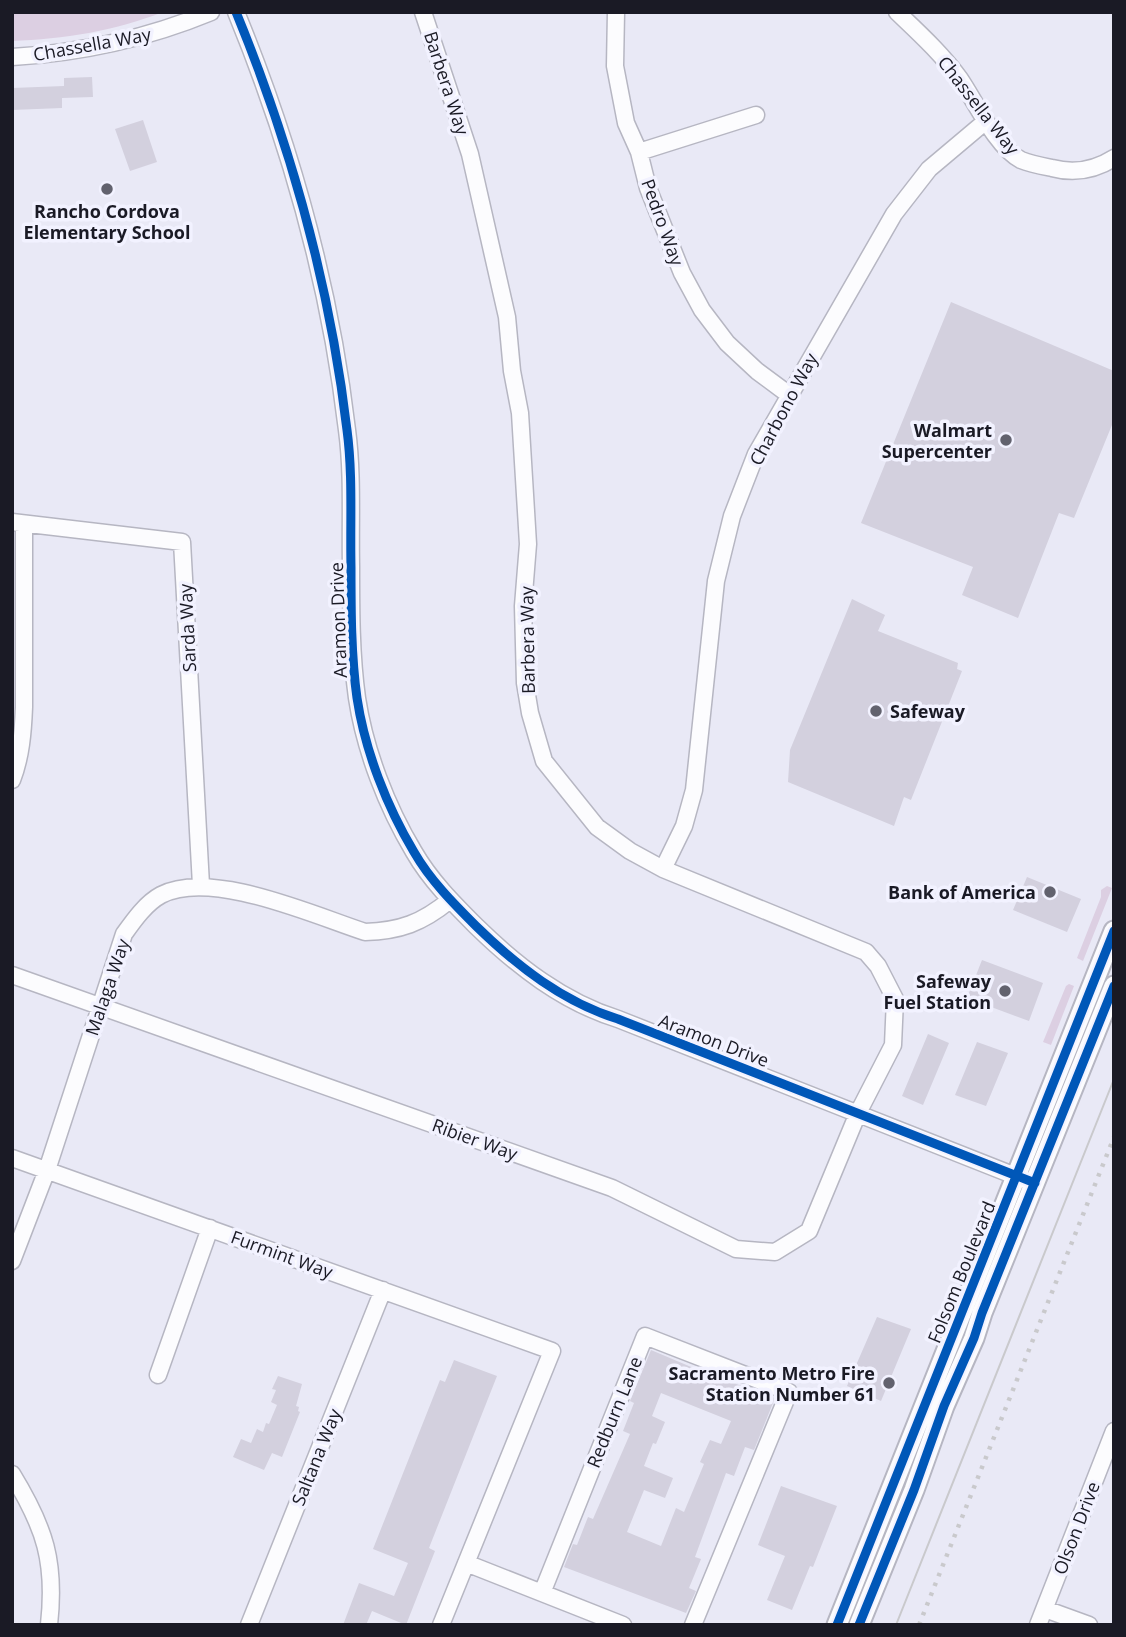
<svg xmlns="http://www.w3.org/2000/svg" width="1126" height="1637" font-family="'Open Sans',sans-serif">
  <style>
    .green { fill: #dccfe2 }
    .building { fill: #d3d0de; fill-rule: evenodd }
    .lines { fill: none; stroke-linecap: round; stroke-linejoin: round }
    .minor-casing { stroke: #b6b6c2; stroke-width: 19 }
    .major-casing { stroke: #b6b6c2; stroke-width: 23 }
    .minor { stroke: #fcfcfe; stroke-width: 16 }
    .major { stroke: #fcfcfe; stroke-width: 19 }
    .tram { stroke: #c9c9cc; stroke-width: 2 }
    .rail { stroke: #c9c9cc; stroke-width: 4.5; stroke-dasharray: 3.5 7; stroke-linecap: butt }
    .cycleway-casing { stroke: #f2f2ff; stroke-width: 13 }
    .cycleway { stroke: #0057b8; stroke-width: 9 }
    .poi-dot { fill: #62626e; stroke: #f2f2ff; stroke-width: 2.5 }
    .labels { text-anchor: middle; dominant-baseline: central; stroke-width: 7; stroke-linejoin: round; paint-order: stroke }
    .street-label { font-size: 18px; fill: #1a1a25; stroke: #f2f2ff }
    .poi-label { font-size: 18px; font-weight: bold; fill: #1a1a25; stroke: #f2f2ff; text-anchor: end }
  </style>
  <rect width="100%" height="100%" fill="#e9e9f6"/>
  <!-- green -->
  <path class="green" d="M12,12h151c-48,19 -99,27 -151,29z
    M1107,886l5,2 -29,73 -6,-3 24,-61v-7z
    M1069,984l5,2 -23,59 -8,-3 23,-56z"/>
  <!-- building -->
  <path class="building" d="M92,77l1,20 -31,1v10l-50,2v-22l52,-2v-8z
    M143,120l14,42 -27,9 -15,-42z
    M951,302l163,69v49l-40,98 -15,-5 -41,105 -56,-23 11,-28 -112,-44z
    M852,599l33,16 -7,16 80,32 -1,6 5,2 -51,129 -7,-3 -10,29 -106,-44 2,-32z
    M1027,877l54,22 -14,33 -54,-22z
    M982,960l61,23 -14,38 -62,-23z
    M928,1034l21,9 -26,62 -21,-9z
    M977,1042l31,11 -22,53 -31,-11z
    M877,1317l34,12 -30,72 -34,-15z
    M651,1350l52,22 72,26 -21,52 -9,-3 -11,29 -8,-3 -31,84 6,2 -12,29 7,3 -10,22 -122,-46 9,-23 4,1 11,-28 5,2 37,-85 -7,-3 11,-28 -4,-2zM661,1393l70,28 -10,23 -11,-4 -10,22 4,2 -20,48 -8,-4 -15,38 -34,-14 17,-42 21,8 8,-20 -29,-12 9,-23 3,1 9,-22 -13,-6z
    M454,1360l43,16 -68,172 6,3 -29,74 -34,-14 -6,14h-23l16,-42 35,13 14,-33 -35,-14 67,-169 5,2z
    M278,1376l24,8 -6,22 3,1 -1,4 2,1 -18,45 -10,-4 -8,17 -31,-13 8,-18 10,4 6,-14 6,3 3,-9 3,1 8,-19 -6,-3 5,-12 -4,-1z
    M781,1486l56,20 -24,61 -3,-1 -18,44 -25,-10 18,-44 -27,-11z"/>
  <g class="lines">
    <!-- minor casing -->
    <g class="minor-casing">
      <path id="minor" d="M236,12c55,134 94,274 111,418 6,45 3,91 4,137 0,43 0,88 6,131 8,53 30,109 57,154 16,28 40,52 62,74 41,40 87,76 142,93l410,162
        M616,12l-1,54 11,57 13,29 9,36 34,85 20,37 25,33 30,28 31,23
        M897,12c22,21 45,42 63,67 15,22 37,69 61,81 10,4 21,6 31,8 22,6 43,2 62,-10
        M12,57c68,-4 136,-19 199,-45
        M639,152l117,-37
        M12,522l170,20 19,343
        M12,780c9,-23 11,-48 12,-73v-183
        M663,869l21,-43 10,-36 22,-209 16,-65 24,-62 138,-240 35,-45 57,-48
        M12,975l600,213 124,61 39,3 34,-21 49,-118 35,-68 2,-46 -17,-33 -12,-14 -203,-83 -33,-18 -33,-24 -53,-66 -14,-48 -5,-30 -2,-77 5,-62 -8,-131 -8,-42 -5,-54 -37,-163 -47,-142
        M12,1158l540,193 -111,274
        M12,1261l35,-91 77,-236c10,-14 22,-31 37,-39 50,-26 152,20 204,37 35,-1 57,-9 85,-32
        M158,1375l52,-147
        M12,1474c33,54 44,88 37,151
        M466,1563l157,62
        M542,1593l103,-257 144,56 -96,233
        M1045,1609l44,16
        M249,1625l134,-335
        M1038,1625l76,-194"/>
    </g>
    <!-- major casing -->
    <g class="major-casing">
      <path id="major" d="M837,1625l277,-694
        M859,1625l55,-135 30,-84 30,-68 8,-25 132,-327"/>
    </g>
    <!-- minor -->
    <use href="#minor" class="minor"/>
    <!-- major -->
    <use href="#major" class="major"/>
    <!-- tram -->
    <path class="tram" d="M896,1625l218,-546"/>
    <!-- rail -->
    <path class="rail" d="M919,1625l195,-488"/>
    <!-- cycleway casing -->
    <g class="cycleway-casing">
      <path id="cycleway" d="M236,12c55,134 94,274 111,418 6,45 3,91 4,137 0,43 0,88 6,131 8,53 30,109 57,154 16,28 40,52 62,74 41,40 87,76 142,93l417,164
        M837,1625l277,-694
        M859,1625l55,-135 30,-84 30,-68 8,-25 132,-327"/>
    </g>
    <!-- cycleway -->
    <use href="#cycleway" class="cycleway"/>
  </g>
  <!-- markers -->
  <g class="poi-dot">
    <circle cx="107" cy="189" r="7"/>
    <circle cx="1006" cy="440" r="7"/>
    <circle cx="876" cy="711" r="7"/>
    <circle cx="1050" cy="892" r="7"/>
    <circle cx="1005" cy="991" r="7"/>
    <circle cx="889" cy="1383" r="7"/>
  </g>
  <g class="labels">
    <!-- street labels -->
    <g class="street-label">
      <text transform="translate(92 44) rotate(-10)">Chassella Way</text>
      <text transform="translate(447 83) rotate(72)">Barbera Way</text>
      <text transform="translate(979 105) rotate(52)">Chassella Way</text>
      <text transform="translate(663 222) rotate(70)">Pedro Way</text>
      <text transform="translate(783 409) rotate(-62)">Charbono Way</text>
      <text transform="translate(338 620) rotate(-92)">Aramon Drive</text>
      <text transform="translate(187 628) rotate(-93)">Sarda Way</text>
      <text transform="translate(527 640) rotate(-91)">Barbera Way</text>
      <text transform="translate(107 987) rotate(-71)">Malaga Way</text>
      <text transform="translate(714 1040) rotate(21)">Aramon Drive</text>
      <text transform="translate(475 1139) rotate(20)">Ribier Way</text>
      <text transform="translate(282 1254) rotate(20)">Furmint Way</text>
      <text transform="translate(961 1272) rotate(-68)">Folsom Boulevard</text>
      <text transform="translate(614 1412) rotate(-68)">Redburn Lane</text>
      <text transform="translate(316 1457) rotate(-68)">Saltana Way</text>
      <text transform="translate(1076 1528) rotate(-69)">Olson Drive</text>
    </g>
    <!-- poi labels -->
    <g class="poi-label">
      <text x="107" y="211" text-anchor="middle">Rancho Cordova<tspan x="107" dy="21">Elementary School</tspan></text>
      <text x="992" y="430">Walmart<tspan x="992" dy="21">Supercenter</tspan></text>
      <text x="890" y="711" text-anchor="start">Safeway</text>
      <text x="1036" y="892">Bank of America</text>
      <text x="991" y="981">Safeway<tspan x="991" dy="21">Fuel Station</tspan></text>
      <text x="875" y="1373">Sacramento Metro Fire<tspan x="875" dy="21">Station Number 61</tspan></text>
    </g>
  </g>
  <!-- border -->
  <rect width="1126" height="1637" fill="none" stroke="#1a1a25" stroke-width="28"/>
</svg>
